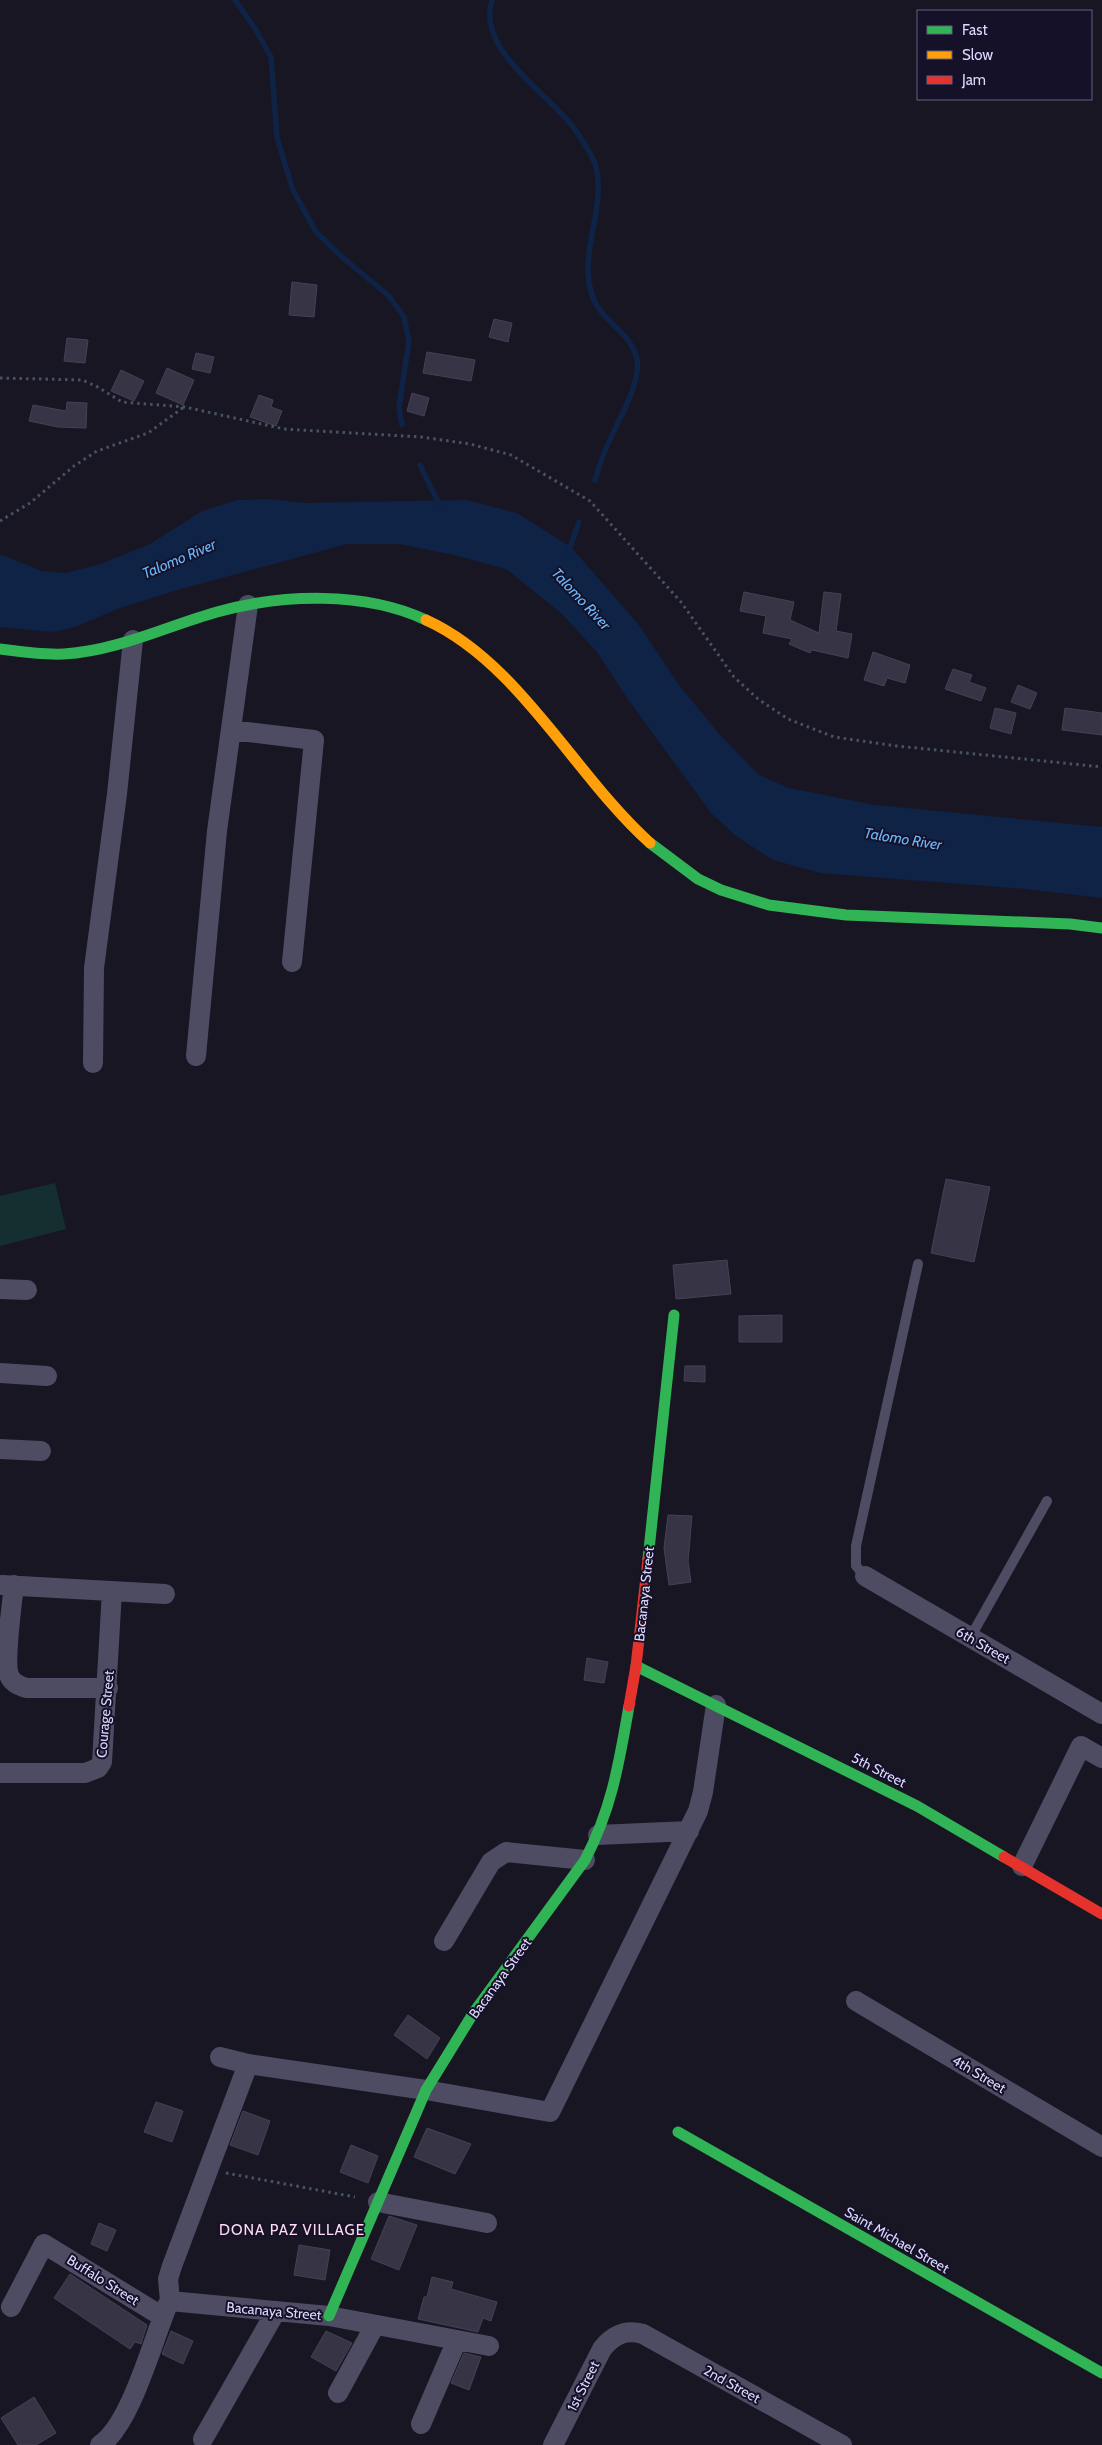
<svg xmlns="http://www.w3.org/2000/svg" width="1102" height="2445" font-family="Cabin,sans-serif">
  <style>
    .green { fill: #152e2f }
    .water { fill: #0f2346 }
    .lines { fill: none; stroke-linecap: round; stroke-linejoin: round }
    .stream { stroke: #0f2346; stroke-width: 5.5 }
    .building { fill: #363445; stroke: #454156 }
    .path { stroke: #475361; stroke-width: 3; stroke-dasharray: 2.5 4; stroke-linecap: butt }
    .lane { stroke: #4d4c63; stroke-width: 10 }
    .street { stroke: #4d4c63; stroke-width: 20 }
    .fast { stroke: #30b455; stroke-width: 11 }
    .slow { stroke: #ff9f0a; stroke-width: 11 }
    .jam { stroke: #e5322d; stroke-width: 11 }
    .labels { text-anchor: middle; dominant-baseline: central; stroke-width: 4; stroke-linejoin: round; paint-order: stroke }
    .street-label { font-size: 14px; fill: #ddd9fe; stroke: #151128 }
    .water-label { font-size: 15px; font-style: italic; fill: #6ab7fb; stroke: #151128 }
    .neighbourhood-label { font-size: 15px; letter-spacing: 1px; fill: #fedbf1; stroke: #151128 }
  </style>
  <rect width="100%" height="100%" fill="#181623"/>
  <!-- green -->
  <path class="green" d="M55,1183l11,46 -66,17v-50z"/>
  <!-- water -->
  <path class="water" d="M270,499l34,4 162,-3 51,13 54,34 68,78 40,60 41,50 39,40 30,13 86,17 227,22v71l-76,-9 -206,-16 -47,-13 -37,-24 -25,-23 -84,-115 -30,-46 -36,-39 -55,-44 -52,-14 -55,-11h-52l-173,47 -54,17 -45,19 -23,5 -52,-5v-73l42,17 24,2 32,-8 52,-21 52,-33 35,-11z"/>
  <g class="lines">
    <!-- stream -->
    <path class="stream" d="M235,0l21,30 15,27 6,81 16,52 23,42 26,25 46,38 16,22 5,24 -10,66 3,18
      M492,0c-17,54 65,97 88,137 5,9 14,20 16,30 10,44 -19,88 -3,131 9,23 39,36 44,61 5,25 -23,68 -32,92 -4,9 -7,19 -10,29
      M420,465l20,41
      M568,553l11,-31"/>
  </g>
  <!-- building -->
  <path class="building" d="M292,282l25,3 -3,32 -25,-2z
    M494,319l18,4 -4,19 -19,-5z
    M67,338l21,2 -3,23 -21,-2z
    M427,352l48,8 -4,21 -48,-8z
    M196,353l18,4 -4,16 -18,-4z
    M167,368l27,12 -11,25 -27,-12z
    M121,370l23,11 -10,20 -23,-10z
    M412,393l17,5 -5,18 -17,-5z
    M259,395l14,5 -2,7 11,4 -6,15 -26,-9z
    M67,402l20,1 -1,25 -28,-1 -29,-6 4,-16 33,6z
    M744,592l50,10 -4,18 29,13 5,-41 17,2 -5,37 16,3 -4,24 -36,-8 -2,3 -21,-9 3,-5 -29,-6 3,-17 -26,-5z
    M873,652l37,13 -5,18 -18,-5 -3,8 -20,-6z
    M953,669l19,6 -3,7 17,6 -5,13 -36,-12z
    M1018,685l19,8 -7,16 -19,-7z
    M995,708l21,5 -5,21 -21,-6z
    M1065,708l37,5v22l-40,-5z
    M946,1179l44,8 -16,75 -43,-9z
    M727,1260l4,34 -55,5 -3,-34z
    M782,1315v27h-43v-26z
    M685,1366h20v16l-21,-1z
    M668,1515l24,1 -4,45 3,21 -22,3 -5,-37z
    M587,1658l21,4 -4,21 -20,-3z
    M408,2015l32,23 -13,21 -33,-24z
    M156,2102l27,9 -11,31 -28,-10z
    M243,2111l27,10 -12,34 -28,-10z
    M427,2128l44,16 -16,30 -41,-17z
    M351,2145l27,11 -10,27 -28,-11z
    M389,2216l28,9 -18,45 -28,-11z
    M99,2223l17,7 -9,21 -16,-7z
    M299,2245l31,5 -5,30 -31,-5z
    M70,2274l77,51 -6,19 -6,-2 -5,7 -76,-51z
    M432,2277l21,5 -2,7 46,13 -6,19 -8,-3 -5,14 -60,-13 6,-22h3z
    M171,2331l22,10 -10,23 -21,-10z
    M326,2331l26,12 -16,28 -25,-14z
    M464,2353l17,4 -12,33 -18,-7z
    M34,2397l22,36 -20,12h-18l-17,-27z"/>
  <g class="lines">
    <!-- path -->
    <path class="path" d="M0,378l82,2 14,6 26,16 63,5 99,22 137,8 49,7 41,11 79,46 91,101 53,75 24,22 30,20 46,18 63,9 205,21
      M0,521l30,-18 44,-37 23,-15 51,-18 36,-26
      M226,2173l129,24"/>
    <!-- lane -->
    <path class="lane" d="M865,1576l-9,-10v-20l62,-282
      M970,1638l77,-137"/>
    <!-- street -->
    <path class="street" d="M231,730l83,10 -22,222
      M196,1056l21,-225 31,-226
      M93,1063l1,-95 23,-174 16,-154
      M0,1289l27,1
      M0,1373l47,3
      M0,1449l41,2
      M865,1576l237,138
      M2,1585l163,9
      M14,1585c-2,18 -10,77 -5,90 3,8 10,11 18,13h81
      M0,1773h85l13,-5 4,-6 10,-171
      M598,1835l91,-4
      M1022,1866l59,-120 21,12
      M444,1941l47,-79 15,-10 79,8
      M856,2001l246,146
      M220,2057l28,7 178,26 124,22 148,-301 5,-19 13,-87
      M378,2202l109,21
      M170,2301l159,15 160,30
      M170,2301l-2,-22 4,-13 76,-202
      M11,2307l33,-63 119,73
      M338,2393l37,-68
      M421,2424l36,-84
      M203,2439l73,-128
      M100,2445c31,-20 53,-106 68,-141
      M553,2445l49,-96c11,-14 23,-20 41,-15l199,111"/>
    <!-- fast -->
    <path class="fast" d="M0,649c22,3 42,6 64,5 53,-3 103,-28 153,-42 65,-18 147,-21 209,8
      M650,843l48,36 23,11 48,15 77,10 224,9 32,4
      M648,1559l26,-244
      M636,1666l281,140 87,51
      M678,2132l424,241
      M329,2316l97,-226 48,-78 111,-152c27,-52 34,-97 44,-154"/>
    <!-- slow -->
    <path class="slow" d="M426,620c93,42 149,156 224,223"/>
    <!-- jam -->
    <path class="jam" d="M629,1706l7,-40 12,-107
      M1004,1857l98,57"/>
  </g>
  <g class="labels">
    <!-- street labels -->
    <g class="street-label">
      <text transform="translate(644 1594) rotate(-84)">Bacanaya Street</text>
      <text transform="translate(983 1645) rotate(30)">6th Street</text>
      <text transform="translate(105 1714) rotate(-85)">Courage Street</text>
      <text transform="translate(879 1770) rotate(27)">5th Street</text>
      <text transform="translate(500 1978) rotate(-54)">Bacanaya Street</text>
      <text transform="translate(979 2074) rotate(31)">4th Street</text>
      <text transform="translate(897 2240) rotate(30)">Saint Michael Street</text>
      <text transform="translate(103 2280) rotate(32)">Buffalo Street</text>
      <text transform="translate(274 2311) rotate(5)">Bacanaya Street</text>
      <text transform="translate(732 2384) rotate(29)">2nd Street</text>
      <text transform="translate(583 2386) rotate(-63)">1st Street</text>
    </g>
    <!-- water labels -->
    <g class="water-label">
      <text transform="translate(179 559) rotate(-23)">Talomo River</text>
      <text transform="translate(581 599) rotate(47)">Talomo River</text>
      <text transform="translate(903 839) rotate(9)">Talomo River</text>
    </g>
    <!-- neighbourhood labels -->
    <g class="neighbourhood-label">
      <text x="292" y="2230">DONA PAZ VILLAGE</text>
    </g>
  </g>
  <!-- legend -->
  <rect x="917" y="10" width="175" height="90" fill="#151128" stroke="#65617e"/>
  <rect x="927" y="26" width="25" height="8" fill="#30b455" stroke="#65617e"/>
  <text x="962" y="35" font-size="15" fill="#ddd9fe">Fast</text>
  <rect x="927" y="51" width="25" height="8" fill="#ff9f0a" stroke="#65617e"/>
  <text x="962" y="60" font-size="15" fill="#ddd9fe">Slow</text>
  <rect x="927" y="76" width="25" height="8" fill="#e5322d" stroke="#65617e"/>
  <text x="962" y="85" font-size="15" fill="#ddd9fe">Jam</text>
</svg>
